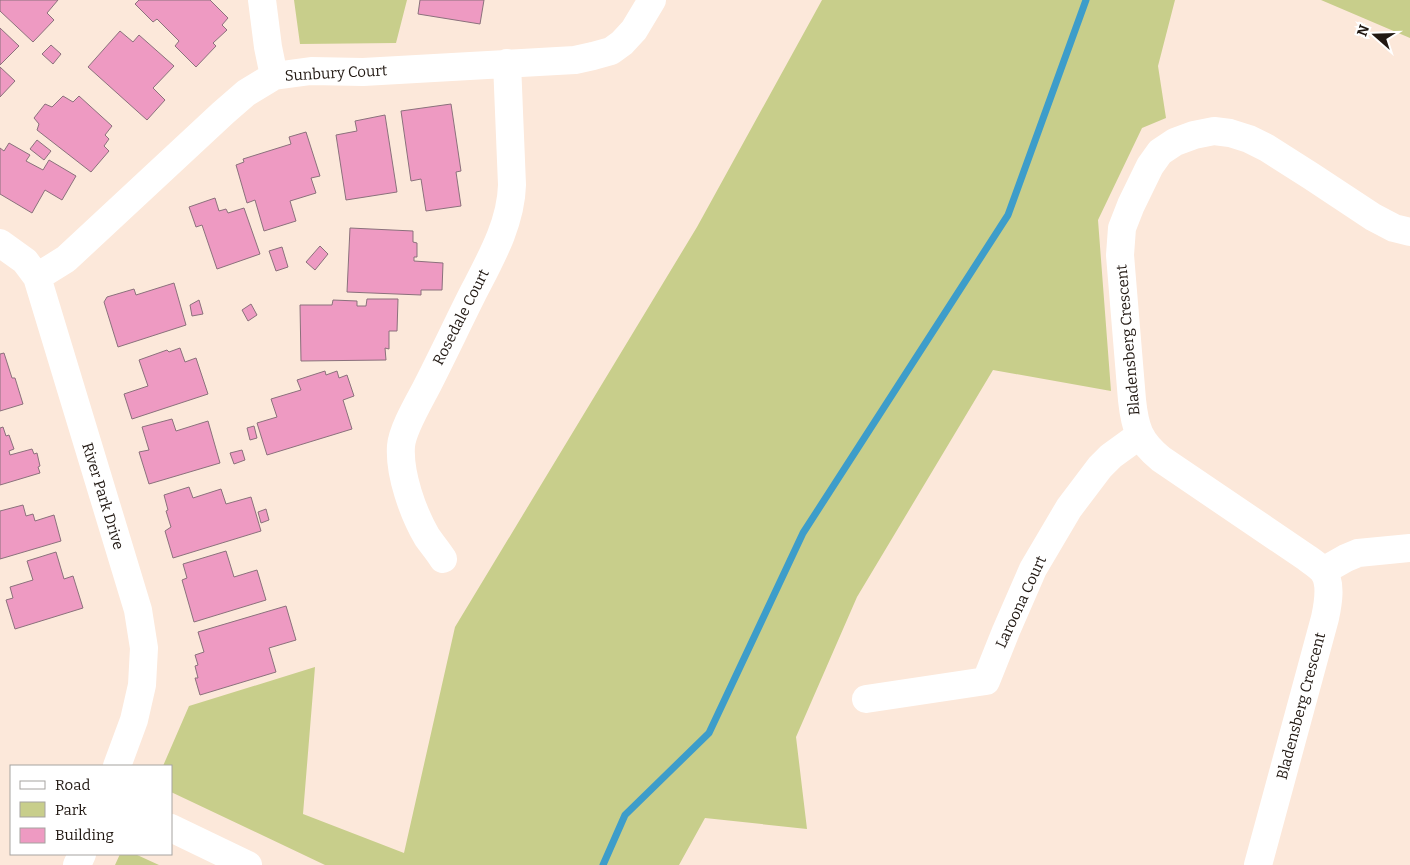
<svg xmlns="http://www.w3.org/2000/svg" width="1410" height="865" font-family="Bitter,serif">
  <style>
    .green { fill: #c8ce8b }
    .lines { fill: none; stroke-linecap: round; stroke-linejoin: round }
    .stream { stroke: #3d9dca; stroke-width: 7 }
    .building { fill: #ee9ac2; stroke: #8b717c }
    .minor { stroke: #fff; stroke-width: 28 }
    .labels { text-anchor: middle; dominant-baseline: central; stroke-width: 4; stroke-linejoin: round; paint-order: stroke }
    .street-label { font-size: 15px; fill: #211812; stroke: #fff }
  </style>
  <rect width="100%" height="100%" fill="#fce8da"/>
  <!-- green -->
  <path class="green" d="M294,0h113l-11,43 -96,1z
    M822,0h353l-17,66 8,52 -24,10 -44,92 13,171 -118,-21 -136,227 -61,140 11,92 -102,-11 -26,47h-354l-154,-73v-26h-8l26,-60 126,-39 -12,147 101,39 51,-226 242,-400z
    M1321,0h89v38z
    M120,854h15l24,11h-44z"/>
  <g class="lines">
    <!-- stream -->
    <path class="stream" d="M603,865l22,-50 84,-82 94,-200 205,-318 78,-215"/>
  </g>
  <!-- building -->
  <path class="building" d="M0,0h58l-11,13 7,7 -21,22 -33,-31z
    M139,0h71l18,18 -6,7 5,5 -14,13 3,3 -20,21 -21,-21 4,-5 -22,-22 -4,3 -18,-18z
    M420,0h64l-4,24 -62,-10z
    M0,28l19,18 -19,19z
    M120,31l13,11 6,-7 35,31 -21,22 12,12 -18,20 -59,-53z
    M51,45l10,9 -8,10 -11,-10z
    M0,67l15,14 -15,16z
    M63,96l10,6 6,-6 33,30 -7,9 4,4 -5,7 5,5 -18,21 -54,-42 2,-6 -5,-6 11,-14 7,3z
    M451,104l10,67 -5,1 5,34 -35,5 -5,-32 -10,2 -10,-70z
    M385,115l12,77 -51,8 -10,-65 21,-4 -2,-10z
    M306,132l14,44 -9,2 5,15 -26,8 6,20 -32,10 -9,-31 -8,3 -11,-38 8,-3 -1,-3 48,-15 -2,-7z
    M37,140l14,11 -7,9 -14,-11z
    M9,143l21,12 -4,6 17,9 6,-10 27,16 -14,24 -17,-10 -13,23 -32,-19v-46l4,3z
    M215,198l4,13 7,-2 2,4 16,-5 16,46 -43,15 -15,-44 -6,2 -7,-20z
    M350,228l63,3v11l4,1v14h-3v4l29,2 -1,27h-21v5l-74,-3z
    M320,246l8,8 -13,16 -9,-8z
    M282,247l6,20 -12,4 -7,-20z
    M174,283l12,42 -68,22 -14,-45 3,-5 27,-8 2,6z
    M367,299h31l-1,32h-8v18l-4,-1 1,12 -85,1 -1,-56h32l1,-5 24,1v5h9z
    M199,300l4,14 -11,2 -2,-11z
    M251,304l6,11 -9,6 -6,-11z
    M180,348l5,14 11,-4 12,36 -76,25 -8,-25 24,-8 -9,-26 28,-10 2,2z
    M4,353l8,25h3l8,26 -23,7v-57z
    M325,371l1,4 11,-4 2,7 8,-3 7,21 -11,4 9,29 -85,26 -10,-32 20,-6 -6,-18 30,-9 -4,-10z
    M172,419l4,12 32,-10 12,42 -71,21 -10,-32 10,-2 -7,-23z
    M254,426l3,12 -7,2 -3,-12z
    M3,427l3,9 3,-1 5,14 -5,2 1,4 22,-6 2,5 3,-1 3,13 -2,1 2,6 -40,12v-57z
    M242,450l3,10 -11,4 -4,-11z
    M189,487l4,11 28,-9 5,15 25,-7 10,34 -88,27 -8,-27 6,-4 -5,-16 2,-1 -4,-15z
    M23,505l3,11 7,-2 2,7 19,-6 7,26 -61,18v-48z
    M266,509l3,11 -8,3 -3,-11z
    M226,551l8,26 23,-7 9,30 -72,22 -12,-42 5,-2 -4,-14z
    M56,552l8,27 9,-3 10,32 -68,21 -9,-29 7,-2 -3,-11 23,-7 -6,-19z
    M286,606l10,34 -27,8 7,24 -76,23 -5,-17h3l-3,-12 3,-1 -3,-10 9,-3 -6,-20z"/>
  <g class="lines">
    <!-- minor -->
    <path class="minor" d="M262,0l6,47 6,29
      M0,243l25,18 12,16 101,333 6,38 -2,37 -8,35 -17,46
      M37,277l29,-18 157,-146 23,-20 28,-17 37,-5 52,1 212,-12 18,-4 18,-5 11,-8 12,-13 18,-30
      M443,559c-5,-8 -11,-15 -16,-22 -14,-24 -28,-63 -26,-91 1,-15 16,-41 24,-56 16,-31 31,-63 47,-95 18,-35 39,-71 40,-110l-5,-122
      M1323,571l23,-13 12,-5 52,-5
      M866,699l120,-18 20,-50 27,-62 36,-61 31,-41 11,-11 29,-21
      M171,828l77,37
      M77,865l5,-11
      M1258,865l67,-247c3,-14 7,-35 -2,-47 -4,-5 -11,-9 -16,-13l-146,-99c-22,-18 -26,-31 -29,-59l-12,-145 2,-27 9,-23 19,-39 10,-14 15,-10 19,-7 20,-4 16,2 19,6 18,9 44,28 62,41 21,11 16,4"/>
  </g>
  <g class="labels">
    <!-- street labels -->
    <g class="street-label">
      <text transform="translate(336 73) rotate(-3)">Sunbury Court</text>
      <text transform="translate(461 317) rotate(-63)">Rosedale Court</text>
      <text transform="translate(1128 340) rotate(-95)">Bladensberg Crescent</text>
      <text transform="translate(103 496) rotate(73)">River Park Drive</text>
      <text transform="translate(1021 602) rotate(-65)">Laroona Court</text>
      <text transform="translate(1301 706) rotate(-75)">Bladensberg Crescent</text>
    </g>
  </g>
  <!-- legend -->
  <rect x="10" y="765" width="162" height="90" fill="#ffffff" stroke="#a6a3a0"/>
  <rect x="20" y="781" width="25" height="8" fill="#ffffff" stroke="#a6a3a0"/>
  <text x="55" y="790" font-size="15" fill="#211812">Road</text>
  <rect x="20" y="802" width="25" height="15" fill="#c8ce8b" stroke="#a6a3a0"/>
  <text x="55" y="815" font-size="15" fill="#211812">Park</text>
  <rect x="20" y="828" width="25" height="15" fill="#ee9ac2" stroke="#a6a3a0"/>
  <text x="55" y="840" font-size="15" fill="#211812">Building</text>
  <!-- north arrow -->
  <g transform="translate(1375 35) rotate(290)" stroke="#ffffff" stroke-width="4" paint-order="stroke">
  <path d="M0-4L9 19L0 12L-9 19Z" fill="#211812"/>
  <text y="-8" font-size="14" font-weight="bold" text-anchor="middle" fill="#211812">N</text>
  </g>
</svg>
